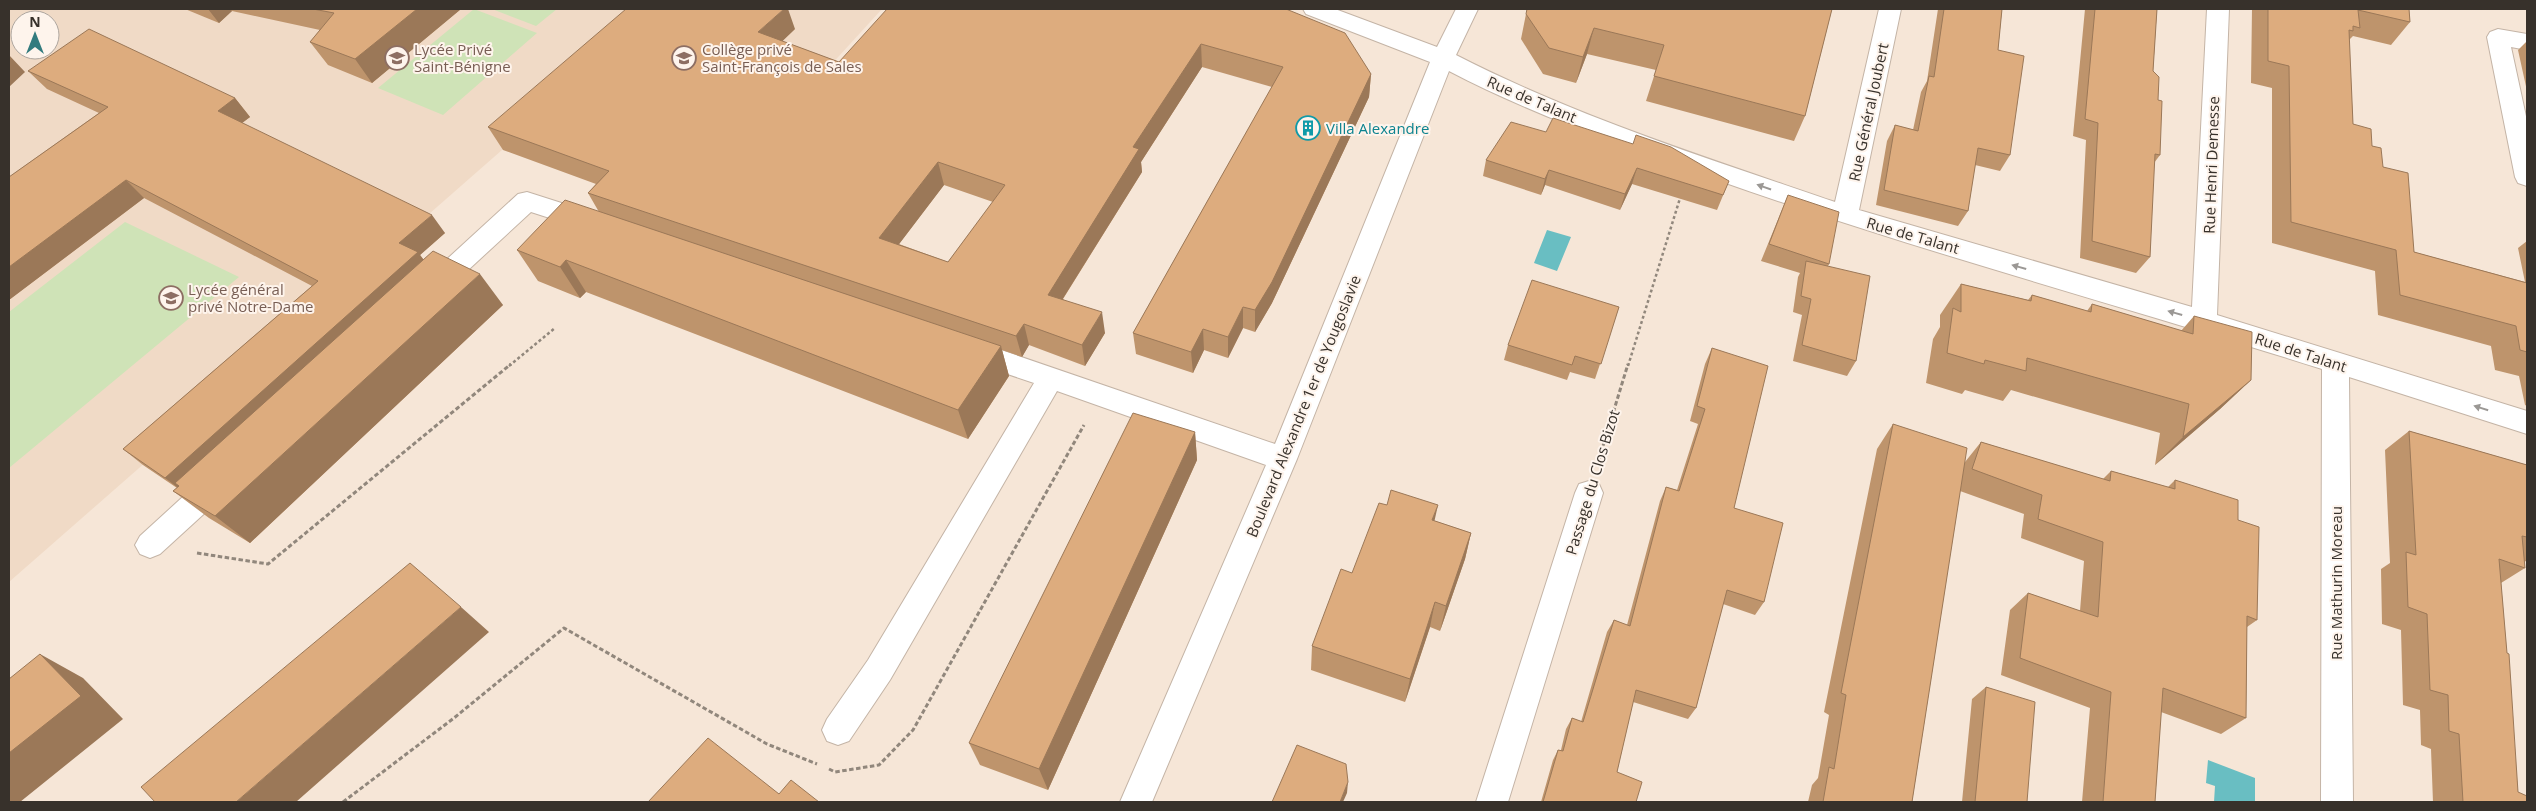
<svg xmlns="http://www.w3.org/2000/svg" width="2536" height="811" font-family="'Open Sans',sans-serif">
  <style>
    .built { fill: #f0dac6; fill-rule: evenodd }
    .green { fill: #cfe3b7 }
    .water { fill: #69bec2 }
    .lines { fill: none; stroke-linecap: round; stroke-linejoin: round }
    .minor-casing { stroke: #c4b4a6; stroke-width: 2 }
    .path-far1 { stroke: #91877c; stroke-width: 2.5; stroke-dasharray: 3 2.5; stroke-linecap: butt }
    .path { stroke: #91877c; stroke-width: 3; stroke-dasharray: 4.5 2.5; stroke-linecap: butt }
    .minor { fill: #fff; fill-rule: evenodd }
    .wall { fill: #be946c; fill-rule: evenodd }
    .shaded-wall { fill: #9b7858 }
    .building { fill: #ddac7e; stroke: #9b7858; fill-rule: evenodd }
    .oneway { fill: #9b9895 }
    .labels { text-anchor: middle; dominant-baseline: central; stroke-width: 4; stroke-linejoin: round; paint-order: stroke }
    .education-label { font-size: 15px; fill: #785e54; stroke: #fef4ec; text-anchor: start }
    .street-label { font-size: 15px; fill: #37312b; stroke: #fef4ec }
    .culture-label { font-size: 15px; fill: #0d838f; stroke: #fef4ec; text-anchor: start }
  </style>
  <rect width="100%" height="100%" fill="#f6e6d7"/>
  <!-- built -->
  <path class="built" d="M9,9h873l-96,105 -260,15 -517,453zM20,20h30v30h-30z"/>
  <!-- green -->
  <path class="green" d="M474,9l63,24 -94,82 -65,-27z
    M492,9h65l-21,17z
    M125,222l114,55 -230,191v-156z"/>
  <!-- water -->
  <path class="water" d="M1547,230l24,7 -14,34 -23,-8z
    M2208,760l47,18v24h-41l1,-16 -9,-3z"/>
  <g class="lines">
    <!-- minor casing -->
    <g class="minor-casing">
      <path id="minor" d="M1303,9h32l102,38 19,-38h22l-22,46c121,62 251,103 379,147l44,-193h22l-42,201 333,97 15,-298h22l-12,306 310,96v23l-178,-57 4,425h-32l1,-433c-201,-64 -404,-118 -602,-188 -92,-33 -185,-65 -271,-110l-152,388 -145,343h-32l146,-337 -209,-74 -167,289 -41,61 -11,4 -11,-4 -5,-11 5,-11 41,-59 166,-277 -74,-25 -4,-8 4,-8 9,-3 306,105 155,-382 -124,-48z
        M2498,29l29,5v16l-16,-3 16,74v65l-9,-3 -3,-6 -28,-140 3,-5z
        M527,192l72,23 4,7 -4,7 -9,2 -59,-19 -91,84 -9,3 -9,-3 -4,-7 4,-7 96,-88z
        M220,469l10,3 4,9 -4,9 -70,64 -10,4 -10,-4 -5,-9 5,-9 70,-64z
        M1589,481l10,3 4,9 -95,309h-32l99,-309 4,-9z"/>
    </g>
    <!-- path-far1 -->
    <path class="path-far1" d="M509,366l46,-38
      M1628,366l53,-171"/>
    <!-- path -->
    <path class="path" d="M1599,459l29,-95
      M197,553l71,11 243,-200
      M829,769l6,3 44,-7 34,-35 171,-305
      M343,802l111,-84 110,-90 203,116 50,20"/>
    <!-- minor -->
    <use href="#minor" class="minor"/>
  </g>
  <!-- wall -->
  <path class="wall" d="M185,9h276l-89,74 -44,-18 -18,-23 10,-12 -88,-19 -13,12z
    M1286,9l85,65 -2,23 -97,206 -17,29 -12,-4 -15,30 -24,-8 -11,23 -57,-19 -3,-21 139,-246 -70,-20 -61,95 1,10 -79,127 42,34 -20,33 -56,-21 -7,12 -20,-7 7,26 -41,63 -382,-147 -6,6 -42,-17 -21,-31 82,-38 -11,-19 8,-9 -93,-34 -15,-23 307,-98 -13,12 57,21zM944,185l49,17 -45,60 -49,-18z
    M1832,9l-27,107 -11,25 -148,-40 10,-31 -69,-16 -11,29 -33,-9 -22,-35 5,-25z
    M1938,9h64l-4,41 12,105 -10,16 -25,-6 -7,46 -10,15 -82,-21 11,-64 8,-16 18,5 8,-38 6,-11z
    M2085,9h72l-4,62 5,29 2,55 -6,8 -4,94 -14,16 -56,-15 6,-118 -13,-4z
    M2252,9h157l1,13 -19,23 -38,-9 -4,4 4,84 19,22 11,21 31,85 111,30 -7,-34 9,-7v165l-2,-1 -6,-29 -24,-6 -4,-24 -113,-31 -3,-44 -103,-28v-155l-21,-5z
    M2527,41v50l-9,-41z
    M28,71l207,27 15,19 -8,6 203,110 -25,22 4,5 79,45 -253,238 -41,-25 -36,-27 4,-3 -34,-23 -20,-16 189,-163 -168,-88 -135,102v-123l90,-64 -52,-24z
    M1546,132l183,49 -12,29 -85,-26 -12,26 -75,-25 -4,10 -58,-19 3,-16z
    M1788,195l41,69 -1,2 28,95 -9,15 -54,-15 9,-46 -9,-3 5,-35 2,-4 -39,-12 20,-49z
    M1961,284l67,16 4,-5 55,16 5,-7 89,27 13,-15 57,64 -31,29 -65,56 5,-32 -149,-43 -8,11 -38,-11 -3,4 -36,-11 7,-44 7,-12v-12z
    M1619,307l-24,72 -25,-7 -3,8 -63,-20 4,-15z
    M1712,348l22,160 30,94 -9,13 -32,-11 -27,104 -8,11 -55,-17 -16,70 19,30h-95l12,-42 5,-10h3l5,-21 6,-11 9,4 26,-90 7,-12 13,5 33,-124 6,-14 11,3 21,-66 -8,-3 15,-57z
    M1893,424l71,41 1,-3 16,-20 122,37 8,-8 57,16 7,-7 63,40 19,100 -10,7 -1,91 -25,16 -60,-22 -6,90h-73l8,-94 -89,-33 9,-65 18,-17 52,18 4,-50 -63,-23 3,-24 -64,-23 -48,311h-104l4,-17 6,-7 11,-63 -5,-3 53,-263z
    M2409,431l118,34v97l-2,-1v7l-24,15 17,209 9,10h-94l-2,-53 -10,-4 -1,-35 -17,-5 -2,-75 -19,-6 -1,-55 9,-6 -5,-113z
    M1195,432l2,28 -149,330 -68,-25 -11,-22z
    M1435,521l36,12 -6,26 -25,72 -10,-4 -25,75 -94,-32 1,-24 40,-73z
    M1986,687l41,115h-65l10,-103z"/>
  <!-- shaded-wall -->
  <path class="shaded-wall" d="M208,9h22l2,2 -13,12z
    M417,9h44l-89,74 -17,-24z
    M784,9h4l7,20 -28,27 -9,-24z
    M1594,28l-7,26 -11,29 7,-26z
    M1201,44l1,23 -61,95 1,10 -90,144 -4,-21 85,-148z
    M9,55l16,17 -16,15z
    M1371,74l-2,23 -97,206 -17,29v-22z
    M235,98l15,19 -16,12 -16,-18z
    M938,162l6,23 -57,75 -8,-22z
    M1637,168l-5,16 -12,26 5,-16z
    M1549,170l-4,15 -4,10 4,-16z
    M126,180l18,18 -135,102v-33z
    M432,215l13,18 -25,22 11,15 -246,223 -20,-15 234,-235z
    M566,260l20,32 -6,6 -20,-31z
    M480,274l23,31 -253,238 -35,-27z
    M1243,307v21l-15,30v-21z
    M1102,312l3,21 -20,33 -3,-21z
    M1024,324l5,21 -7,12 -6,-21z
    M1203,329l1,21 -11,23 -2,-21z
    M1001,346l8,30 -41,63 -10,-29z
    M2251,380l-31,29 -65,56 28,-28z
    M1195,432l2,28 -149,330 -9,-21z
    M1438,505l-6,27v-12z
    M1471,533l-6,26 -25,72 6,-25z
    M1435,602l-5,25 -25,75 5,-23z
    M461,607l28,25 -193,170h-60z
    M40,654l43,24 40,41 -103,83h-11v-49z
    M1348,782l-1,11 -4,9h-3z"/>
  <!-- building -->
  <path class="building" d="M313,9h104l-62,50 -45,-17 24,-29z
    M626,9h158l-26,23 81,30 48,-53h399l59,24 26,41 -99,208 -17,28 -12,-3 -15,30 -25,-8 -12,23 -58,-19 150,-266 -82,-23 -68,103 6,2 -91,146 54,17 -20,33 -58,-21 -8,12 -428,-143 21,-22 -121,-44zM938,162l67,23 -57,77 -69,-24z
    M1527,9h305l-27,107 -151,-40 10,-31 -70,-17 -11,29 -34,-9 -23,-34z
    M1944,9h58l-4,41 26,6 -14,99 -32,-7 -10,63 -84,-21 11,-65 23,6 11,-55 5,1z
    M2095,9h62l-4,62 6,6 -1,23 4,1 -2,54 -5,-1 -5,103 -58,-16 6,-118 -13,-4z
    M2268,9h141l1,13 -52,-12 2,18 -7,-2v5l-4,-1 4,94 18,5 1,17 9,2 2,19 25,6 6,79 113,31v69l-7,-2 -4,-24 -116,-31 -4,-45 -105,-28 -2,-156 -21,-5z
    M89,29l146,69 -17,13 214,104 -33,28 19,9 -253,226 -42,-29 195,-168 -192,-101 -117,87v-90l99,-70 -80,-36z
    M1553,118l80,26 3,-9 35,12 58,34 -6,14 -86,-27 -12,26 -76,-24 -4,9 -59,-19 25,-38 35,10z
    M1788,195l51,17 -10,52 -60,-20z
    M565,200l436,146 -43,64 -392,-150 -6,7 -43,-17z
    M433,251l47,23 -265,242 -42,-25 6,-5 -4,-3z
    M1806,261l64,15 -14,85 -54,-16 9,-46 -10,-3z
    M1532,280l87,27 -18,57 -26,-8 -3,9 -64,-20z
    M1961,284l70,17 1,-6 59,17 1,-8 101,30 1,-18 58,16 -1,48 -68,57 6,-33 -162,-46 -1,13 -41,-11 -1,4 -37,-11 6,-45 8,4z
    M1712,348l56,18 -34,142 49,15 -19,79 -37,-12 -31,118 -60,-18 -19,82 25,10 -6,20h-93l15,-52 5,1 9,-33 11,4 31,-102 16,6 36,-139 13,4 26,-82 -8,-3z
    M1133,413l62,19 -156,337 -70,-26z
    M1893,424l74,24 -55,354h-89l6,-35 5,2 12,-74 -5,-2z
    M2409,431l118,34v72l-5,-1 3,32 -26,-9 8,94 2,1 9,138 9,4v6h-64l-4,-68 -10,-3 -1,-36 -18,-5 -3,-76 -19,-7 -2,-55 10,3z
    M1981,442l129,39 1,-10 64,18v-9l63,20v20l21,7 -2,93 -10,-4 -1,102 -83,-30 -8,114h-52l8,-110 -91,-34 8,-65 70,24 5,-75 -65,-23 4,-24 -70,-26z
    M1391,490l47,15 -6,15 39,13 -25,73 -11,-4 -25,77 -98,-33 29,-77 11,4 27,-70 8,2z
    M410,563l51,44 -225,195h-81l-14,-15z
    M40,654l41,42 -72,57v-74z
    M1986,687l49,15 -8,100h-52z
    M708,738l71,56 12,-14 28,22h-171z
    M1297,745l49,19 2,18 -8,20h-68z"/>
  <!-- one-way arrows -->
  <defs><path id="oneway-solid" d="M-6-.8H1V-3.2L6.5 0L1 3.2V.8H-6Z" transform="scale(1.25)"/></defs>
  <g class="oneway">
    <use href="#oneway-solid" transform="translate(1764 187) rotate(-161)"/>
    <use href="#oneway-solid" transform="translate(2019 267) rotate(-164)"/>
    <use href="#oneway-solid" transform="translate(2175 313) rotate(-164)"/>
    <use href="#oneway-solid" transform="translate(2481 408) rotate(-163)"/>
  </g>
  <!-- icons -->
  <defs>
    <g id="school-ring" transform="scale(1.25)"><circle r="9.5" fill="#fef4ec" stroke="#8d6e63" stroke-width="1.5"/><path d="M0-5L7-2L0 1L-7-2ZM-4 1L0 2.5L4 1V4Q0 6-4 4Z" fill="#8d6e63"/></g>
    <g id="building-ring" transform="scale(1.25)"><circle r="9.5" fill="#fef4ec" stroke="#0f9aa8" stroke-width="1.5"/><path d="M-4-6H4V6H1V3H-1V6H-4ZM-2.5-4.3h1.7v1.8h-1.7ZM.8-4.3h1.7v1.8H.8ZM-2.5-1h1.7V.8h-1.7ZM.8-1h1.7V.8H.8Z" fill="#0f9aa8"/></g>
  </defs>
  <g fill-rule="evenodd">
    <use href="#school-ring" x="397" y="58"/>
    <use href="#school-ring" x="684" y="58"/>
    <use href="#building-ring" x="1308" y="128"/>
    <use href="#school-ring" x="171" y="298"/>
  </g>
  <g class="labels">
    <!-- education labels -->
    <g class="education-label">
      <text x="414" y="49">Lycée Privé<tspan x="414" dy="17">Saint-Bénigne</tspan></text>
      <text x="702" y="49">Collège privé<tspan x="702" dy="17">Saint-François de Sales</tspan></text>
      <text x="188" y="289">Lycée général<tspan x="188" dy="17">privé Notre-Dame</tspan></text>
    </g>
    <!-- street labels -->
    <g class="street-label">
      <text transform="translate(1532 99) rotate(23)">Rue de Talant</text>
      <text transform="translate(1868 112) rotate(-78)">Rue Général Joubert</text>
      <text transform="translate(2211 165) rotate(-88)">Rue Henri Demesse</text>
      <text transform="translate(1913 235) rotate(16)">Rue de Talant</text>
      <text transform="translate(2301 352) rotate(18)">Rue de Talant</text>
      <text transform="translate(1303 406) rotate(-68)">Boulevard Alexandre 1er de Yougoslavie</text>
      <text transform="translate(1592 482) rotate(-73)">Passage du Clos Bizot</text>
      <text transform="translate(2336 583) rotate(-90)">Rue Mathurin Moreau</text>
    </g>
    <!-- culture labels -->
    <g class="culture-label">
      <text x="1326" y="128">Villa Alexandre</text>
    </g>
  </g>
  <!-- border -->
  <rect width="2536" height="811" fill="none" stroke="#37312b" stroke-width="20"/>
  <!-- north arrow -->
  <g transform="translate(35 35)"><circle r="24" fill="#fef4ec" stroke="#aea69f"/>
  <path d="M0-4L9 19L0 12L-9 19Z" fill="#327b7e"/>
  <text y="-8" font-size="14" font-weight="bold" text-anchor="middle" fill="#37312b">N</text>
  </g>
</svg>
